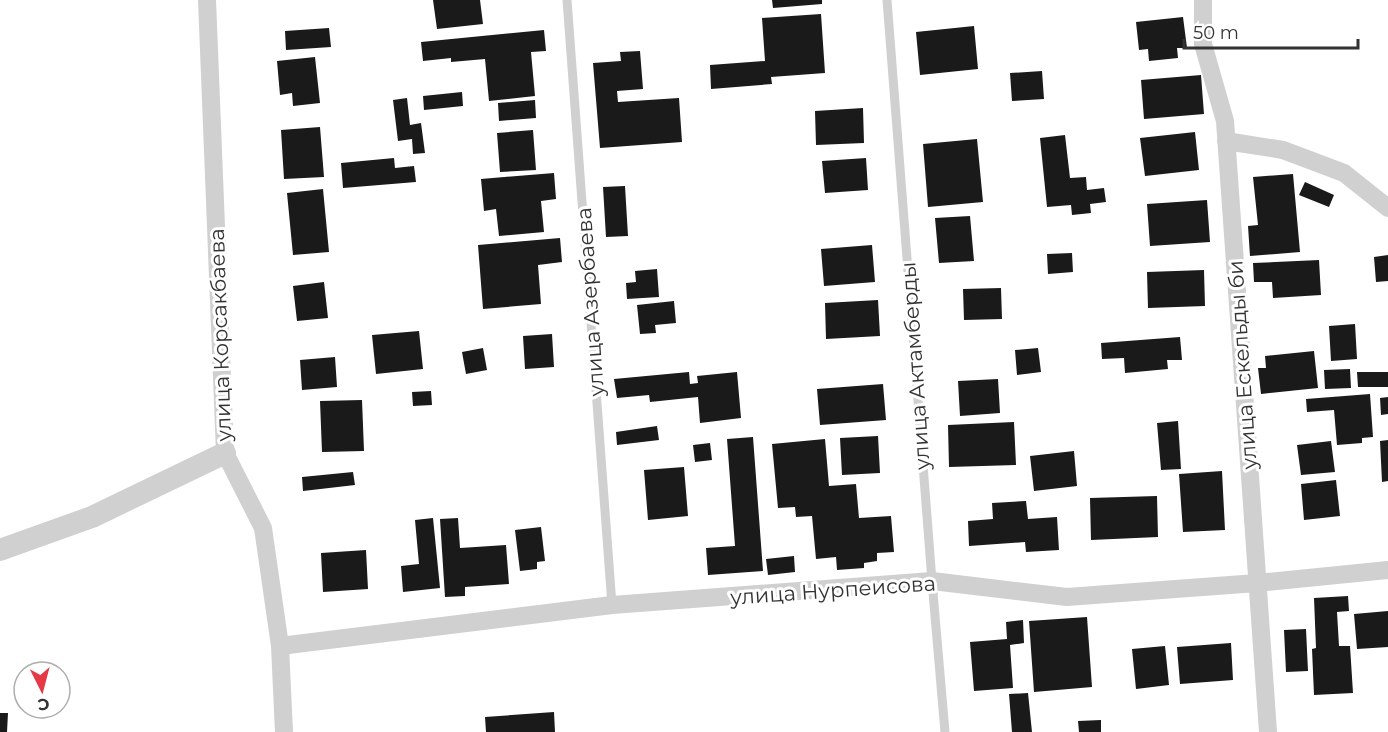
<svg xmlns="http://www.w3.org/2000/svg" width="1388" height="732" font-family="Montserrat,sans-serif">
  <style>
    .building { fill: #1a1a1a }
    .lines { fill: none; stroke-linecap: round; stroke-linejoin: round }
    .service { stroke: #d0d0d0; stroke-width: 9 }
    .minor { stroke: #d0d0d0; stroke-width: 18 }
    .tertiary { stroke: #d0d0d0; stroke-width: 22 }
    .labels { text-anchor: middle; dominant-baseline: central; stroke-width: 6; stroke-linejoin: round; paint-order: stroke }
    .street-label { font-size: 21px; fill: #333; stroke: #fff }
  </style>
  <rect width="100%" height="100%" fill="#fff"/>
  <!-- building -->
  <path class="building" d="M433,0h47l3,24 -46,5z
    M772,0h50v4l-49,4z
    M821,14l4,59 -54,4 1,7 -61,5 -1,-24 55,-4 -3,-43z
    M1183,17l4,31h-10l1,10 -29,3 -1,-12 -9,1 -3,-28z
    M974,26l4,43 -58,6 -4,-43z
    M329,28l2,19 -45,3 -1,-19z
    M544,30l2,21 -15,1 4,44 -46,5 -4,-42 -34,3v-4l-28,3 -2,-19z
    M640,51l3,38 -26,2 1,11 61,-4 3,44 -82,6 -7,-85 28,-2 -1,-9z
    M315,57l5,46 -27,3 -1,-13 -12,2 -3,-34z
    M1042,71l2,28 -32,2 -2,-28z
    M1201,75l3,39 -60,5 -3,-39z
    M462,92l1,14 -39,4 -1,-14z
    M407,98l3,27 11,-2 4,30 -12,1 -1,-15 -14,2 -5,-41z
    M535,100l1,18 -37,3 -1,-18z
    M863,108l1,35 -48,2 -1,-34z
    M320,127l4,50 -40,2 -3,-49z
    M533,130l3,40 -36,2 -3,-39z
    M1195,132l4,38 -54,6 -5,-38z
    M1065,135l5,43 16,-1 1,13 17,-2 2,14 -16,2 1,9 -19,2 -1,-10 -24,2 -7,-69z
    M977,139l6,63 -55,5 -5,-63z
    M394,158l1,10 19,-2 2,16 -73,6 -2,-25z
    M866,158l2,32 -43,3 -3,-32z
    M554,173l2,26 -15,2 3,31 -45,4 -3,-27 -12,2 -3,-32z
    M1293,174l7,78 -50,4 -2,-30 10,-1 -5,-48z
    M1305,182l29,13 -5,12 -30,-12z
    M625,186l3,50 -22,1 -3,-50z
    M323,189l6,63 -36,3 -6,-62z
    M1207,200l3,42 -60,4 -3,-42z
    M970,216l4,45 -35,2 -4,-45z
    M560,238l2,24 -24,3 3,39 -58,5 -5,-64z
    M872,245l3,37 -51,4 -3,-37z
    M1072,253l1,19 -25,2 -1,-20z
    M1388,255v26l-12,1 -2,-25z
    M1319,260l2,35 -48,3 -1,-16h-18l-1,-19z
    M657,269l2,28 -32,2 -1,-16 10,-1 -1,-11z
    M1204,270l1,36 -57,2 -1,-36z
    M324,282l4,36 -31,3 -4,-35z
    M1001,288l1,31 -38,1 -1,-31z
    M878,300l2,36 -54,3 -1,-36z
    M674,301l2,22 -21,2 1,8 -16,1 -3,-29z
    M1355,324l2,35 -26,2 -2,-35z
    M419,331l4,38 -47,5 -4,-39z
    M552,334l2,33 -29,2 -2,-33z
    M1180,337l2,23h-15l1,9 -43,4 -1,-15 -22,1 -1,-16z
    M483,348l4,22 -21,4 -4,-22z
    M1038,348l3,24 -24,3 -2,-25z
    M1314,351l4,37 -57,6 -3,-26h8l-1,-12z
    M335,357l2,30 -35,3 -2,-30z
    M1350,369l1,19 -26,1 -1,-19z
    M689,372l1,12 8,-1 -1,-7 40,-4 4,46 -41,5 -2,-26 -48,5 -1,-7 -32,3 -3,-19z
    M1357,372h31v15h-30z
    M998,379l2,34 -40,3 -2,-35z
    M883,384l3,36 -66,5 -3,-36z
    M431,391l1,14 -19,1 -1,-14z
    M1370,394l3,43 -11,1v5l-25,2 -3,-35 -27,2 -1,-13z
    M1388,397v17l-7,1 -1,-17z
    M362,400l2,51 -42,1 -2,-51z
    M1178,421l3,48 -20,1 -4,-47z
    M1014,422l2,43 -67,2 -1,-42z
    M657,426l2,14 -42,5 -1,-13z
    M878,436l2,37 -38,2 -2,-37z
    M753,437l10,134 -55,4 -2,-27 29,-2 -8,-107z
    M825,439l4,47 27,-2 3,34 32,-2 3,36 -17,1v8l-13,2v5l-27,2 -1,-13 -20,2 -4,-43 -16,1 -1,-10 -17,1 -6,-64z
    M1388,440v41l-6,1 -2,-41z
    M1331,441l4,31 -34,3 -4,-30z
    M710,443l2,17 -17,2 -2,-17z
    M1074,451l3,35 -43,5 -4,-35z
    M684,467l4,49 -40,4 -4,-50z
    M1222,471l3,59 -42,2 -4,-58z
    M353,472l2,13 -52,6 -1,-14z
    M1336,480l4,36 -36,4 -3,-36z
    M1157,496l1,41 -67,3 -1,-42z
    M1026,501l2,18 29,-2 2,33 -33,2 -1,-10 -56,4 -1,-25 25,-2 -1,-16z
    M433,518l7,70 -37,4 -2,-26 18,-2 -4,-44z
    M458,518l2,30 46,-3 3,39 -44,3v9l-20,1 -5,-78z
    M541,527l4,34 -8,1v7l-17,2 -5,-41z
    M366,550l2,39 -45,3 -2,-39z
    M794,556l1,16 -27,3 -2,-16z
    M1348,596l1,15 -12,1 2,34h11l3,47 -39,2 -2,-46 4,-1 -2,-50z
    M1388,611v36l-31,2 -3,-35z
    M1087,617l5,70 -58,5 -5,-71z
    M1023,620l1,23 -14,2 3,43 -39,3 -4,-49 37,-3 -1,-17z
    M1306,629l2,42 -22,1 -2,-42z
    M1231,643l2,37 -53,4 -3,-37z
    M1165,646l4,39 -33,4 -4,-40z
    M1028,693l4,39h-20l-3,-38z
    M554,712l1,20h-69l-1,-15z
    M0,713h8l-1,19h-7z
    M1101,720v12h-22l-1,-11z"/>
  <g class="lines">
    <!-- service -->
    <path class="service" d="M567,0l45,605
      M887,0l45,581 13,151"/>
    <!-- minor -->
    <path class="minor" d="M207,0l18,453 38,75 17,118 4,86
      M1203,0v44l22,77 43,611
      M1226,141l57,9 61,23 44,35
      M280,646l332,-41 320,-24 135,16 190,-14 131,-13"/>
    <!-- tertiary -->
    <path class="tertiary" d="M0,550l92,-33 133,-64"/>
  </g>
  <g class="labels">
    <!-- street labels -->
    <g class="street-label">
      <text transform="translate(590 302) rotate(-94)">улица Азербаева</text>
      <text transform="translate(220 335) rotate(-92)">улица Корсакбаева</text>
      <text transform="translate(1242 365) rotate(-94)">улица Ескельды би</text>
      <text transform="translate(915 366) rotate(-94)">улица Актамберды</text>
      <text transform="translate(833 590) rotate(-4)">улица Нурпеисова</text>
    </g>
  </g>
  <!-- north arrow -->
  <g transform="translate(42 690) rotate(174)"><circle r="28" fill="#ffffff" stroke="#adadad" stroke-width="1.5"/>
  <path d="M0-4.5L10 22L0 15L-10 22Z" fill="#e63946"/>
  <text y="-9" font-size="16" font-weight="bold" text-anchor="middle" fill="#333333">С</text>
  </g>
  <!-- scale -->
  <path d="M1184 39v9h174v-9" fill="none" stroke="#333333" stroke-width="3"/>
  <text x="1193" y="39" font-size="18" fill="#333333" stroke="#ffffff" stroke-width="4.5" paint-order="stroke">50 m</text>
</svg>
